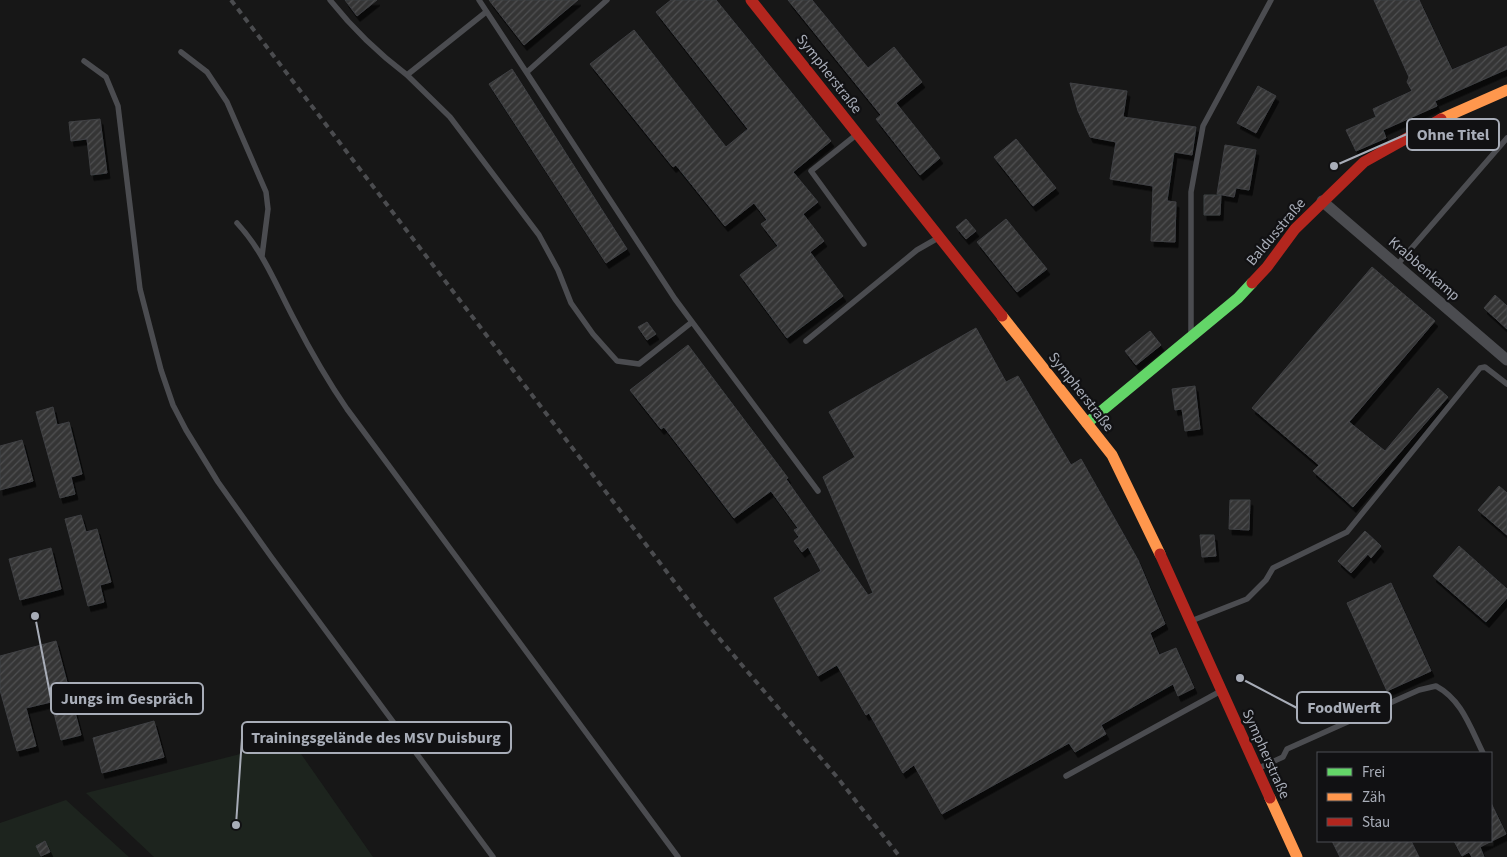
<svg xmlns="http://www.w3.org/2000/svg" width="1507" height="857" font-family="'Source Sans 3',sans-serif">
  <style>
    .garden { fill: #1d241e }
    .building { fill: url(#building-hatch); stroke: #3f4043; filter: url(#shadow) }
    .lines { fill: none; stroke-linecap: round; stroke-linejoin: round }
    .lane { stroke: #4b4c50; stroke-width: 5.5 }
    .street { stroke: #4b4c50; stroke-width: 11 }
    .fast { stroke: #63d668; stroke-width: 11 }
    .slow { stroke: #ff974d; stroke-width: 11 }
    .jam { stroke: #b3261e; stroke-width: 11 }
    .rail { stroke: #4b4c4f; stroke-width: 4; stroke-dasharray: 6 5; stroke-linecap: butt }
    .labels { text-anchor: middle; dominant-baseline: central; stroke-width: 4.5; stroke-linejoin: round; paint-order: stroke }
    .street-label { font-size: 15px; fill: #a8adb8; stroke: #111113 }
    .leader { fill: none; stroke: #a8adb8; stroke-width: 2 }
    .callout-dot { fill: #a8adb8; stroke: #111113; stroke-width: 2 }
    .callout { fill: #111113; stroke: #a8adb8; stroke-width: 2 }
    .callout-label { font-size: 16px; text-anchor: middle; font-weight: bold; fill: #a8adb8 }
  </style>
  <defs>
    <pattern id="building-hatch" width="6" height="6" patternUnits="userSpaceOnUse" patternTransform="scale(1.25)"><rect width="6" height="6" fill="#353536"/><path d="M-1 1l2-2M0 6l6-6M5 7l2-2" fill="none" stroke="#4f5051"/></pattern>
    <filter id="shadow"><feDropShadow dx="3" dy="5.5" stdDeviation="0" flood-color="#0009"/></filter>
  </defs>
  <rect width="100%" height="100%" fill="#171717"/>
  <!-- garden -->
  <path class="garden" d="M292,741l81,116h-219l-68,-64z
    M66,800l63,57h-129v-34z"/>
  <!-- building -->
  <path class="building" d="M345,0h32l-20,16z
    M489,0h89l-54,45z
    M671,0h45l115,141 -38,31 25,30 -15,12 21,27 -14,11 33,44 -56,42 -47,-63 38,-29 -17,-22 6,-4 -13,-17 -29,23 -49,-61 -3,2 -83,-103 44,-34 92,117 22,-18 -92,-117z
    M788,0h24l56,68 26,-21 28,35 -26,21 44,55 -20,17 -44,-56 5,-4z
    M1374,0h45l33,70 55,-24v23l-72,32 2,5 -54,24 3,8 -30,13 -10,-21 30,-13 -3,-8 39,-18 -5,-9 2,-5z
    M512,69l115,180 -21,14 -117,-179z
    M1070,83l57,8 -4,26 73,10 -4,28 -18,-3 -7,49 9,1 -1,40 -24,-1 2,-55 -43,-7 6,-37 -26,-5 -12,-26z
    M1258,86l18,10 -20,37 -19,-10z
    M100,119l7,54 -16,2 -4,-36 -16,2 -2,-19z
    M1016,139l40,49 -23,18 -39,-49z
    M1225,145l31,5 -7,40 -13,-2 -2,9 -17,-3z
    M1204,195h17l-1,20h-16z
    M966,219l10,12 -10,8 -10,-12z
    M1006,219l41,50 -30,23 -40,-50z
    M1372,267l63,54 -86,101 36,29 53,-63 10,9 -95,110 -40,-36 6,-6 -67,-57z
    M1495,295l12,11v23l-23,-21z
    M647,322l9,12 -9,6 -9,-13z
    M976,328l30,54 12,-6 53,89 10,-6 57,101 27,64 -15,9 9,22 17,-7 18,40 -16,8 -5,-12 -72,41 5,9 -31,18 -6,-9 -127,71 -28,-49 -11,8 -34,-60 -3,2 -29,-50 -19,11 -44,-78 47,-27 -13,-24 -6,5 -8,-11 5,-4 -5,-7 4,-2 -27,-37 -37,27 -70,-91 -3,2 -31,-39 58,-45 100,133 -2,1 82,116 5,-2 -50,-116 32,-20 -26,-45z
    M1150,331l11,14 -25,20 -11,-14z
    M1195,386l5,43 -15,2 -3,-22 -7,1 -3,-21z
    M53,407l4,18 12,-3 13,52 -11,3 4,17 -15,4 -24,-86z
    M22,440l11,41 -33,9v-44z
    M1499,486l8,7v42l-29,-25z
    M1230,500h20l-1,30 -20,-1z
    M81,515l5,17 11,-3 14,53 -11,3 4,17 -16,4 -23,-87z
    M1365,531l16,15 -10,12 -3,-4 -17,19 -13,-12z
    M1200,535h14l2,21 -14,1z
    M1459,546l48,43v9l-21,24 -53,-46z
    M51,548l10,41 -41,11 -11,-41z
    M1391,583l40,88 -44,20 -40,-88z
    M56,641l25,94 -20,5 -10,-38 -25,6 10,38 -19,5 -17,-61v-34z
    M154,721l10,36 -62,16 -9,-35z
    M1491,803l15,31 -26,13 4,10h-12l-3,-5 -7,4 -8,-15h37z
    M45,841l5,11 -9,4 -5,-10z
    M1332,841h79l8,16h-79z"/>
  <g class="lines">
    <!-- lane -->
    <path class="lane" d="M330,0c23,29 48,53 77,75l79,-63
      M479,0l196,299 143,192
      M181,52l26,20 20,30 39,90 2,17 -6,47
      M84,61l22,16 12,29 22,183 21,81 12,35 13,25 32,52 54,76 221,299
      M527,72l80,-72
      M407,75l43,42 89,118 19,35 13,33 22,31 24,27 22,3 53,-42
      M856,135l-45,36 53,73
      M237,223c26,28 39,62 57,96 16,31 33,61 53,90l331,448
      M1397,265l110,-127
      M1191,332v-140l12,-66 68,-126
      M806,341l111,-91 21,-12
      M1191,621l56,-22 19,-19 7,-12 74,-36 133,-164 5,-1 22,17
      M1259,768l24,-11 4,-8 132,-59 17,-4c26,14 34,41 47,67
      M1066,776l153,-84"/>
    <!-- street -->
    <path class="street" d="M1322,201l185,159"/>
    <!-- fast -->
    <path class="fast" d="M1087,423l151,-125 14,-15"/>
    <!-- slow -->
    <path class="slow" d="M1441,119l66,-29
      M1002,316l110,139 48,99
      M1270,798l27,59"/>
    <!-- jam -->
    <path class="jam" d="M751,0l251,316
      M1252,283l15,-16 28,-38 69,-67 77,-43
      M1160,554l110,244"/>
    <!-- rail -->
    <path class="rail" d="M231,0l471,618 135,159 63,80"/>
  </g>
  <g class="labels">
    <!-- street labels -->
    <g class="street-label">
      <text transform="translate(829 74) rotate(52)">Sympherstraße</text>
      <text transform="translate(1276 232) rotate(-50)">Baldusstraße</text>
      <text transform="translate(1424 269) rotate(41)">Krabbenkamp</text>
      <text transform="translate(1081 392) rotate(52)">Sympherstraße</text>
      <text transform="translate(1266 754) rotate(66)">Sympherstraße</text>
    </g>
  </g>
  <!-- callouts -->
  <path class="leader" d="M1334 166L1407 134M35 616L51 699M1240 678L1297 708M236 825L242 738"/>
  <g class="callout-dot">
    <circle cx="1334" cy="166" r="5"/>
    <circle cx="35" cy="616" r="5"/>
    <circle cx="1240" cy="678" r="5"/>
    <circle cx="236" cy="825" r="5"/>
  </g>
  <g class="callout">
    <rect x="1407" y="119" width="92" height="31" rx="5"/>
    <rect x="51" y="683" width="152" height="31" rx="5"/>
    <rect x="1297" y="692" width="94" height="31" rx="5"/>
    <rect x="242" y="722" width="269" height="31" rx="5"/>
  </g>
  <g class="callout-label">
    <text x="1453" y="140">Ohne Titel</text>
    <text x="127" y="704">Jungs im Gespräch</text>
    <text x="1344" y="713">FoodWerft</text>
    <text x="376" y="743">Trainingsgelände des MSV Duisburg</text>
  </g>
  <!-- legend -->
  <rect x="1317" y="752" width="175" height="90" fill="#111113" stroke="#4d4f55"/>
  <rect x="1327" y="768" width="25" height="8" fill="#63d668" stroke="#4d4f55"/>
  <text x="1362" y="777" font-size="15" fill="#a8adb8">Frei</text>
  <rect x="1327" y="793" width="25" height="8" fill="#ff974d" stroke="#4d4f55"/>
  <text x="1362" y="802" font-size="15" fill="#a8adb8">Zäh</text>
  <rect x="1327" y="818" width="25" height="8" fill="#b3261e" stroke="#4d4f55"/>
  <text x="1362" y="827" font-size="15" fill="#a8adb8">Stau</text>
</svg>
